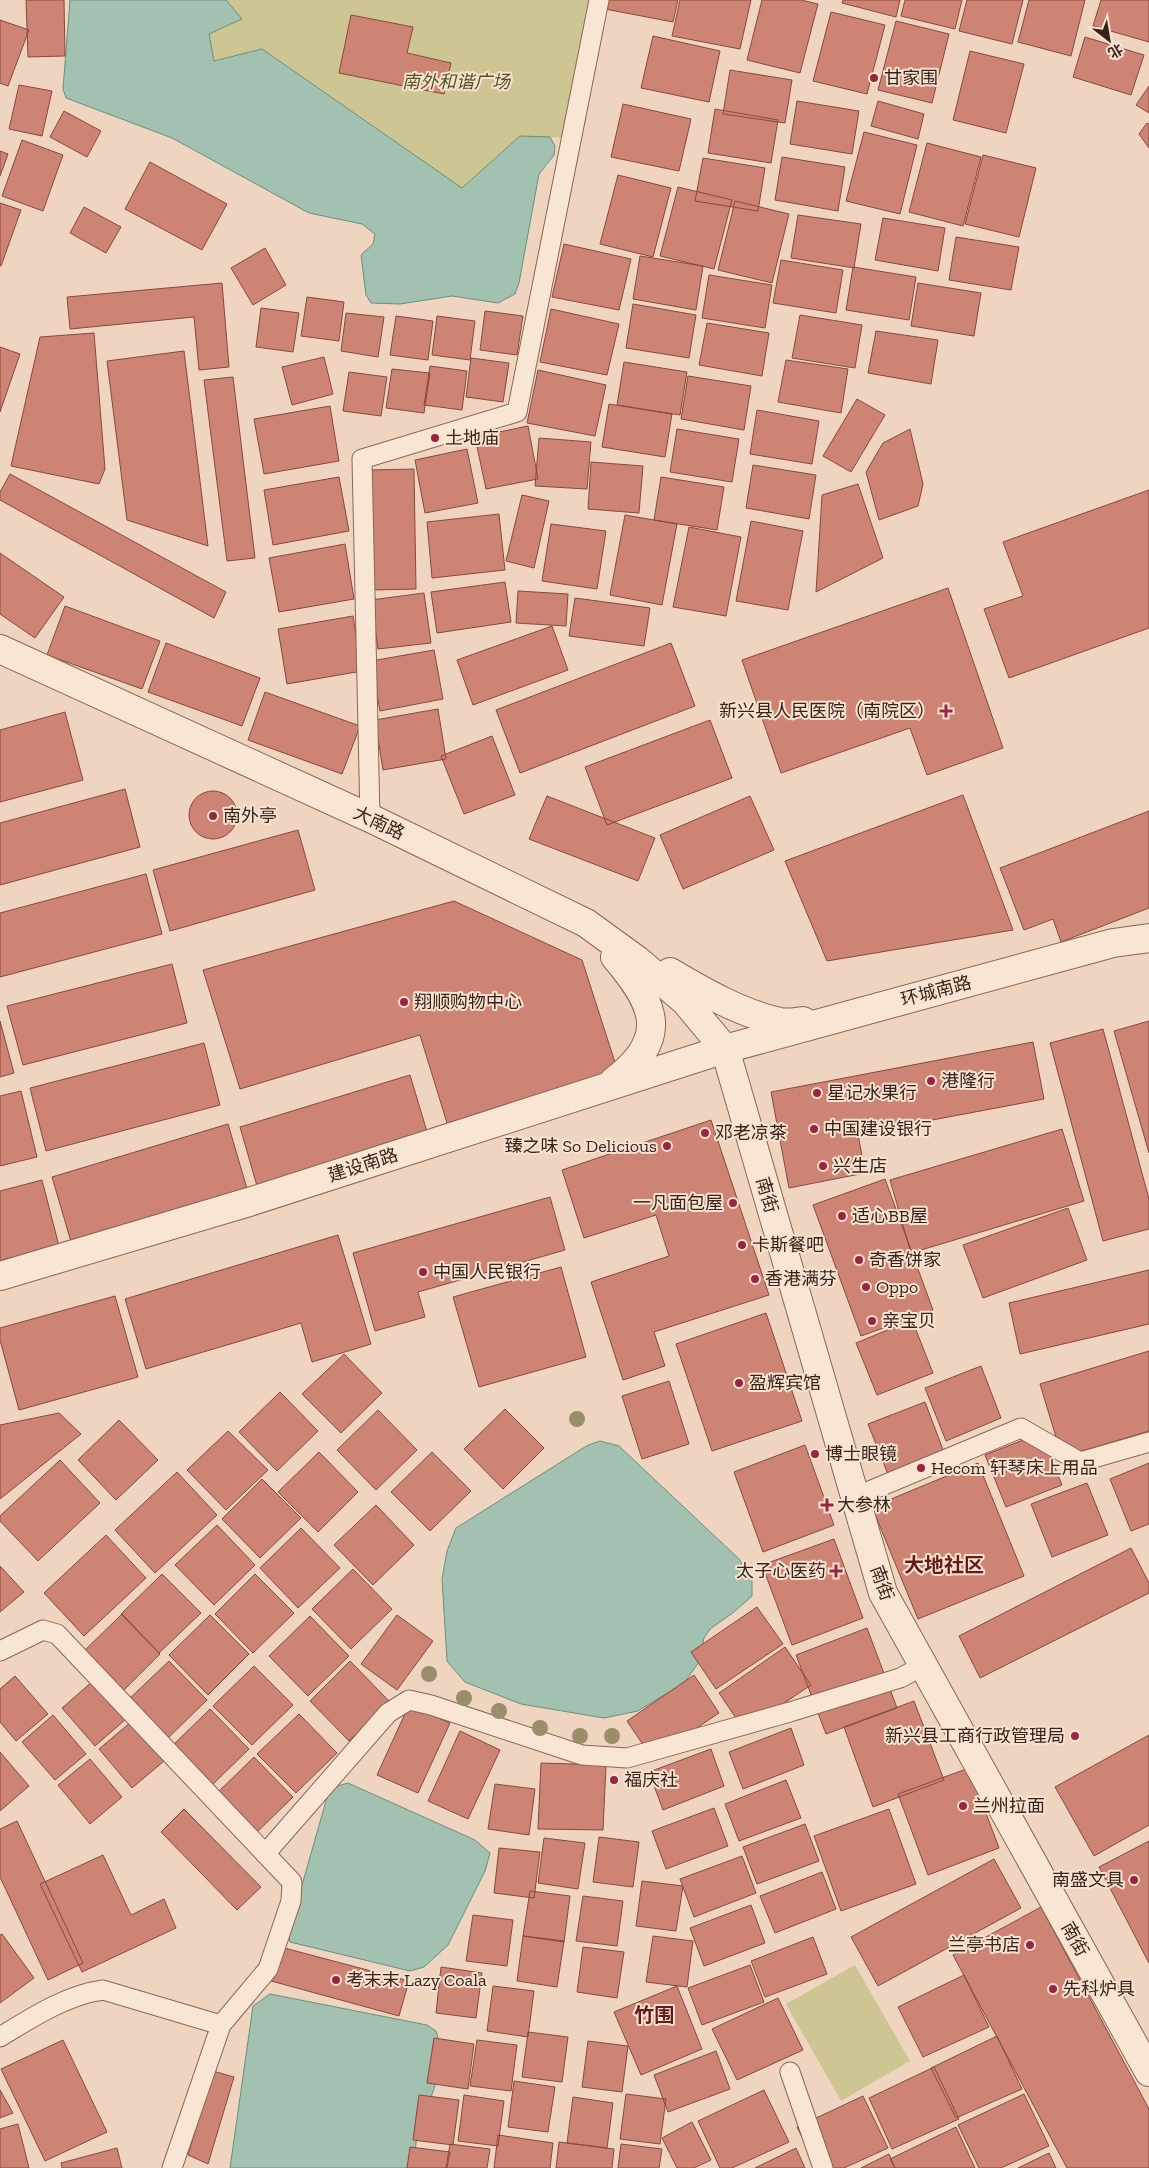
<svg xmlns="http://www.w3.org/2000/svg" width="1149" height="2168" font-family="'Zilla Slab','Noto Sans SC',serif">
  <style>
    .green { fill: #cdc693 }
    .water { fill: #a3c1b1; stroke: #6a8f7d }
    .building { fill: #ce8474; stroke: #88483d }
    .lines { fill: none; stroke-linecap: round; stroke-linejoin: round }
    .service-casing { stroke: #886657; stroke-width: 21 }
    .minor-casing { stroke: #886657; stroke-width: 30 }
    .tertiary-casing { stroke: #886657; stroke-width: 30 }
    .service { stroke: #f9e5d3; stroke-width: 19 }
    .minor { stroke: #f9e5d3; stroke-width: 28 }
    .tertiary { stroke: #f9e5d3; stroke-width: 28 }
    .tree { fill: #998e69 }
    .poi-dot { fill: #982642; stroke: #f6e2cf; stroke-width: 2 }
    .labels { text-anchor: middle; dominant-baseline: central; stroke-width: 4; stroke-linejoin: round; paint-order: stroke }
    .poi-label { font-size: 18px; fill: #37231c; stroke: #f6e2cf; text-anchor: start }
    .park-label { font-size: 18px; font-style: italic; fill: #535422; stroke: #f6e2cf }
    .street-label { font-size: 18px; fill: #37231c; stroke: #f6e2cf }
    .quarter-label { font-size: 20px; font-weight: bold; fill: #651b1d; stroke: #f6e2cf }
  </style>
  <rect width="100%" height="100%" fill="#efd5c0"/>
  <!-- green -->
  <path class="green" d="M226,0h373l-28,138 -51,-2 -58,52 -200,-139 -48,12 -5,-27 32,-15z
    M855,1965l55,96 -69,40 -55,-97z"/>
  <!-- water -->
  <path class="water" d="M70,0h156l16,19 -33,15 5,27 48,-12 200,139 58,-52 30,1 5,9 -1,9 -15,19 -20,109 -4,11 -17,9 -46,-7 -52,8 -29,-1 -5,-8 -5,-40 12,-11 2,-10 -13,-10 -53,-11 -137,-75 -106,-40 -3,-9z
    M600,1441l19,5 120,113 13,20v17l-18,16 -24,17 -6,9 -5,24 -15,21 -46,28 -34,7 -83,-14 -56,-22 -18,-21 -5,-82 5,-28 9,-23 132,-83z
    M348,1783l127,57 15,13 -5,18 -37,74 -24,22 -14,4 -120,-29 -2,-8 40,-140 6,-7z
    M270,1994l157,31 9,6 7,21 -9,37 -17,46 -4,33h-183l23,-162z"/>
  <!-- building -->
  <path class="building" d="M26,0h38l1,56 -37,1z
    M607,0h71l-5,22 -68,-13z
    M680,0h71l-11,49 -68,-13z
    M762,0h39l17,4 -18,69 -53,-13z
    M843,0h57l-4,17 -54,-14z
    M905,0h57l-7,29 -54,-13z
    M967,0h56l-11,44 -53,-13z
    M1029,0h56l-14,56 -53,-14z
    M1101,0h48v42l-56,-16z
    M831,12l54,13 -18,69 -54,-13z
    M351,15l62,12 -6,26 44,10 -7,31 -105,-21z
    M0,20l29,10 -21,56 -8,-3z
    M896,21l53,13 -17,69 -54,-13z
    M653,36l67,15 -11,51 -68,-14z
    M1085,37l59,18 -13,40 -58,-18z
    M970,51l54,13 -18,69 -53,-13z
    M730,70l62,10 -7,43 -62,-9z
    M19,85l33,6 -10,45 -33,-7z
    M1149,86v27l-13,-8z
    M797,101l62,10 -7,43 -62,-10z
    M878,101l46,13 -6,25 -47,-13z
    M623,104l68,15 -12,52 -68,-14z
    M715,109l63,11 -7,43 -63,-10z
    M64,111l37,20 -14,26 -37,-20z
    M1147,123l2,1v24l-10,-14z
    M864,132l53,13 -17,69 -54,-13z
    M22,140l41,15 -20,56 -41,-15z
    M927,143l54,14 -18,69 -54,-14z
    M0,151l8,3 -8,22z
    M983,155l53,13 -17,69 -54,-13z
    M782,157l63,10 -7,44 -63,-11z
    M703,158l62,10 -7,43 -63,-10z
    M150,162l77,42 -25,46 -77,-41z
    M618,175l53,13 -18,69 -53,-13z
    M678,187l54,13 -18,69 -54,-13z
    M735,201l54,13 -17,69 -54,-13z
    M0,203l21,7 -20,56h-1z
    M84,207l37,20 -15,26 -36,-20z
    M798,215l63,9 -7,44 -63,-10z
    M883,218l62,10 -7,43 -63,-11z
    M956,237l63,10 -8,43 -62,-10z
    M564,244l67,15 -12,51 -67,-13z
    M265,248l21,37 -33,20 -22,-37z
    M640,256l63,10 -7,44 -63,-11z
    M781,260l62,10 -7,43 -63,-10z
    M853,267l63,10 -7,43 -63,-10z
    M709,275l63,10 -7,43 -63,-10z
    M222,283l7,84 -30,3 -5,-53 -124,12 -3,-32z
    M918,283l63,10 -7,43 -63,-10z
    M307,297l37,5 -5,39 -38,-5z
    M633,304l63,11 -7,43 -63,-10z
    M261,308l38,5 -6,39 -37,-5z
    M551,309l68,15 -12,51 -67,-13z
    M485,311l38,5 -6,39 -37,-5z
    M346,313l38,4 -6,40 -37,-6z
    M800,315l62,10 -7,43 -63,-10z
    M396,316l37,5 -5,39 -38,-5z
    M437,316l38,5 -5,39 -38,-5z
    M707,323l62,10 -7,43 -63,-11z
    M876,331l62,9 -7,44 -63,-11z
    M94,333l11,136 -6,15 -88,-18 29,-129z
    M0,347l20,7 -20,58z
    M184,351l24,195 -81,-26 -20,-159z
    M324,357l9,37 -41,11 -10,-38z
    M471,358l38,5 -6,39 -37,-5z
    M786,360l62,9 -7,44 -63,-11z
    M624,362l63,10 -7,43 -63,-10z
    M430,366l37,5 -5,39 -38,-5z
    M392,369l38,4 -6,40 -38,-5z
    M538,370l68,15 -11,51 -68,-13z
    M349,372l38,5 -6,39 -38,-5z
    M688,376l63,10 -7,44 -63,-11z
    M233,377l22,181 -28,3 -23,-181z
    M857,399l28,16 -34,57 -28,-16z
    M609,404l63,10 -7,43 -63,-10z
    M330,406l9,55 -75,13 -10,-55z
    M757,410l62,11 -7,43 -62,-10z
    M528,426l10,53 -52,10 -11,-52z
    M677,429l62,10 -7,43 -62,-10z
    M910,429l13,55 -5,22 -39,14 -13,-48 17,-29z
    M539,438l52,4 -4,47 -52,-3z
    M467,449l11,54 -53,10 -10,-53z
    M591,462l52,4 -4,47 -51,-4z
    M753,465l63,10 -7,44 -63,-11z
    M414,469l2,120 -43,1 -3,-120z
    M10,474l216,118 -12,26 -214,-118v-8z
    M339,477l10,54 -76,14 -9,-55z
    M661,477l63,10 -7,43 -63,-10z
    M858,484l25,74 -67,34 6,-97z
    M1149,490v138l-140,50 -25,-69 39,-13 -20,-54z
    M522,495l27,6 -15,67 -28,-7z
    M499,514l6,56 -73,8 -5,-56z
    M625,515l52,9 -15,81 -52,-10z
    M751,521l52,10 -15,79 -52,-9z
    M551,524l55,7 -9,58 -55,-8z
    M689,527l52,10 -15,79 -53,-9z
    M345,544l9,55 -75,13 -10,-54z
    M0,553l64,44 -29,41 -35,-24z
    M505,582l6,40 -74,11 -6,-41z
    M948,588l55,160 -76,27 -17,-47 -129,45 -39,-113z
    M518,591l50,3 -2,32 -50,-3z
    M424,593l7,50 -53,6 -7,-49z
    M575,598l75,10 -6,38 -75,-10z
    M65,606l95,35 -18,48 -95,-34z
    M353,616l9,55 -75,13 -9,-55z
    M552,626l16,44 -95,35 -16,-45z
    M166,643l94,35 -18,48 -94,-34z
    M671,643l24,63 -175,67 -24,-63z
    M434,650l9,49 -63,12 -9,-50z
    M265,692l95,34 -18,48 -94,-34z
    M438,709l8,50 -63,11 -8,-50z
    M65,712l18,68 -83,22v-72z
    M710,720l22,58 -125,47 -22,-58z
    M492,736l23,59 -51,19 -23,-58z
    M125,789l15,58 -140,38v-62z
    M189 815a24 24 0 1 1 48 0a24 24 0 1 1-48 0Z
    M963,795l50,135 -186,31 -42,-100z
    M547,796l108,42 -17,43 -109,-42z
    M750,796l24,54 -91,39 -23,-54z
    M1149,811v97l-88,34 -8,-23 -29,11 -24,-62z
    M298,830l17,60 -145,41 -17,-61z
    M146,874l16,60 -162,43v-64z
    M454,901l128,59 39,121 -170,55 -31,-101 -180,54 -37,-119z
    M172,964l15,59 -164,42 -16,-59z
    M0,1021l14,52 -14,4z
    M1149,1021v132l-35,-122z
    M1103,1029l46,170v30l-46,12 -53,-198z
    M1033,1042l11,57 -186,35 7,39 -76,15 -18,-96z
    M204,1043l16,62 -174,46 -16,-63z
    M410,1075l18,60 -171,51 -17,-59z
    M21,1091l16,66 -37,9v-70z
    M711,1120l58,175 -115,37 11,34 -42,14 -32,-98 78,-26 -13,-41 -72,23 -22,-68z
    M228,1124l20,68 -176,53 -20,-68z
    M1062,1129l22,72 -173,52 -21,-73z
    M885,1179l48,131 -72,26 -48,-131z
    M42,1180l17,66 -59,15v-70z
    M550,1197l15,53 -147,42 7,25 -50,14 -22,-78z
    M1068,1208l19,52 -104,38 -20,-53z
    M338,1235l33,109 -59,18 -11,-39 -155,46 -21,-70z
    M561,1267l25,90 -107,30 -26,-90z
    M1149,1270v54l-129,30 -11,-51z
    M115,1296l23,81 -119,33 -19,-70v-12z
    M766,1313l36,108 -90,30 -36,-107z
    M912,1320l21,53 -56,22 -21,-52z
    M1149,1351v80l-87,26 -22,-73z
    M344,1354l38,39 -41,40 -39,-39z
    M981,1366l20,52 -55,23 -21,-53z
    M669,1381l20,63 -47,15 -20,-63z
    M280,1392l38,39 -41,40 -38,-39z
    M925,1402l20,53 -56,22 -21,-53z
    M505,1409l39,39 -41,41 -39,-40z
    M378,1410l39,40 -41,40 -39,-40z
    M59,1413l22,21 -81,65v-74z
    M119,1420l39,40 -42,40 -38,-40z
    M228,1431l40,39 -42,40 -39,-40z
    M1041,1433l21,52 -56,22 -21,-52z
    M805,1445l29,80 -71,27 -29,-80z
    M319,1452l39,40 -40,40 -40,-40z
    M432,1452l39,39 -41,40 -39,-39z
    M60,1460l40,43 -62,58 -38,-40v-5z
    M978,1463l46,113 -106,43 -46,-112z
    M1149,1463v61l-18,7 -21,-52z
    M177,1472l40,43 -62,58 -40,-43z
    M262,1479l39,39 -41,40 -38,-39z
    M1087,1483l21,52 -56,22 -21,-53z
    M376,1505l38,40 -41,40 -39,-40z
    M217,1525l38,40 -41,40 -39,-40z
    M301,1528l39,40 -42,40 -38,-40z
    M106,1535l40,43 -62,58 -40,-43z
    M834,1539l29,79 -71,27 -30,-80z
    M1131,1548l18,35v10l-169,85 -21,-42z
    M0,1566l24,26 -24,20z
    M353,1569l39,40 -41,40 -39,-40z
    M162,1574l39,39 -42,40 -38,-39z
    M255,1574l39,39 -41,40 -38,-39z
    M757,1607l26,37 -67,45 -25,-37z
    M122,1614l38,40 -40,40 -39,-40z
    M210,1615l39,39 -41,41 -39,-40z
    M397,1615l36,26 -36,49 -36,-26z
    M310,1616l39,40 -41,40 -39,-40z
    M867,1628l30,80 -71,26 -30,-79z
    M785,1647l26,38 -67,45 -25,-37z
    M169,1661l38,39 -41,40 -39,-39z
    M350,1661l39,40 -40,40 -39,-40z
    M254,1666l39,39 -41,40 -39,-39z
    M694,1675l25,38 -67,45 -25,-37z
    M15,1676l33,38 -32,27 -16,-19v-33z
    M93,1681l33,38 -31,27 -33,-38z
    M914,1701l30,79 -71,27 -29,-80z
    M409,1705l41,18 -32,70 -41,-18z
    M210,1709l39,40 -41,40 -39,-40z
    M299,1714l38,39 -41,40 -39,-39z
    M53,1715l33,39 -31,26 -33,-38z
    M131,1722l33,39 -32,27 -33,-39z
    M791,1728l13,37 -61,24 -14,-37z
    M460,1731l40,19 -32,69 -40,-18z
    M1149,1735v90l-55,31 -39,-69z
    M711,1749l13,37 -61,24 -14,-38z
    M0,1752l29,34 -29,25z
    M254,1757l39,40 -41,40 -39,-40z
    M90,1759l32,38 -32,27 -32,-39z
    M541,1763l65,2 -3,65 -65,-1z
    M969,1768l30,80 -71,27 -30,-81z
    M786,1780l15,38 -62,23 -14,-37z
    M495,1784l40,5 -6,46 -41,-6z
    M714,1808l14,38 -62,23 -14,-38z
    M184,1809l77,78 -24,23 -76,-78z
    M889,1809l27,75 -75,27 -27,-75z
    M17,1821l66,142 -35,17 -48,-103v-48z
    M805,1824l14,37 -62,23 -14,-37z
    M599,1837l40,5 -6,45 -40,-5z
    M544,1838l41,5 -7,46 -40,-6z
    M1149,1841v122l-50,-96z
    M499,1848l41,4 -6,46 -40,-5z
    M103,1855l28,60 33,-16 12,29 -94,44 -42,-88z
    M742,1856l14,37 -62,24 -14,-38z
    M994,1859l27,49 -143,78 -27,-49z
    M822,1872l14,37 -61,24 -15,-37z
    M642,1881l41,5 -7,45 -40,-5z
    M530,1891l40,5 -6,46 -41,-6z
    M583,1896l40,5 -6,45 -41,-5z
    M751,1905l14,38 -61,23 -14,-38z
    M1041,1907l108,202v59h-82l-114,-213z
    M473,1915l40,5 -6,46 -41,-5z
    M2,1934l32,44 -34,25v-68z
    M523,1936l41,5 -7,46 -40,-6z
    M653,1936l40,5 -6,46 -41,-5z
    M813,1937l14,37 -62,23 -14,-36z
    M273,1945l136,36 -10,35 -135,-37z
    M583,1947l41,5 -7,46 -40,-6z
    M750,1965l14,37 -62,23 -14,-37z
    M441,1967l41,6 -6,45 -40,-5z
    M964,1975l25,52 -66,30 -25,-50z
    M493,1986l41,5 -6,46 -41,-6z
    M677,1986l25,63 -61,26 -27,-63z
    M778,1998l25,52 -66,30 -25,-51z
    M528,2032l40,5 -6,45 -40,-5z
    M997,2036l25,53 -66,29 -25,-50z
    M434,2038l40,6 -6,45 -41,-6z
    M63,2040l44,92 -62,29 -44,-92z
    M477,2040l40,5 -6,46 -41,-5z
    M588,2041l40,5 -6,46 -40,-5z
    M716,2051l14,38 -62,23 -14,-37z
    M934,2067l25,52 -67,30 -23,-51z
    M213,2071l21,6 -26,87 -20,-9z
    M514,2081l41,6 -7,45 -40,-5z
    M0,2090l13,23 -13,5z
    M764,2090l25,52 -57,26h-12l-22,-47z
    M626,2094l40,5 -6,45 -40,-5z
    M1024,2094l25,52 -48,22h-22l-21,-43z
    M419,2095l40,5 -6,45 -40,-5z
    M464,2095l40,6 -6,45 -40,-5z
    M863,2096l25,52 -44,20h-27l-20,-41z
    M573,2097l40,6 -6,45 -40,-5z
    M692,2122l19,38 -17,8h-17l-15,-30z
    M18,2124l11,44h-29v-39z
    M956,2127l19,41h-80l-5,-9z
    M498,2135l55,8 -3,25h-56z
    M559,2142l55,7 -2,19h-56z
    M450,2144l40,5 -3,19h-41z
    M621,2144l41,5 -3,19h-41z
    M410,2147l40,5 -3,16h-40z
    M117,2148l5,20h-60l-1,-5z
    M796,2148l9,20h-50z
    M1049,2153l7,15h-38z
    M889,2154l6,14h-34z"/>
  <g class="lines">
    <!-- service casing -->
    <g class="service-casing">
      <path id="service" d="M370,818l-8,-359 155,-47 82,-412
        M855,1497l166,-69 59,34 69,-20
        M0,1651l43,-21 14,4 235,248 -1,19 -23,68 -47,56 -49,143
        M265,1854l123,-141 21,-13 22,5 151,50 45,3 163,-46 110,-34 23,-12
        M0,2037c31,-19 66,-42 103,-47l118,35
        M790,2072l33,96"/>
    </g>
    <!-- minor casing -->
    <g class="minor-casing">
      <path id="minor" d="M725,1049l158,544 266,479"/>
    </g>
    <!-- tertiary casing -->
    <g class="tertiary-casing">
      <path id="tertiary" d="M0,649l370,169 216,105 51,37 48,41 40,48
        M670,972c32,19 72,42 110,50 7,1 16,0 23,-1
        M614,1081c57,-43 41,-77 1,-124
        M0,1276l249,-74 476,-153 388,-106 36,-5"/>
    </g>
    <!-- service -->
    <use href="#service" class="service"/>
    <!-- minor -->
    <use href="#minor" class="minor"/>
    <!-- tertiary -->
    <use href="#tertiary" class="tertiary"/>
  </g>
  <!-- trees -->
  <g class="tree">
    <circle cx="577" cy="1419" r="8"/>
    <circle cx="429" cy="1674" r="8"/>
    <circle cx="464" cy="1698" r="8"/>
    <circle cx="499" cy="1711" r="8"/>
    <circle cx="540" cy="1728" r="8"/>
    <circle cx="580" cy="1736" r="8"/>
    <circle cx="612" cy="1736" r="8"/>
  </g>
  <!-- markers -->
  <g class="poi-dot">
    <circle cx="874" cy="78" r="5"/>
    <circle cx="435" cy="438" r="5"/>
    <path d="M943.5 703.5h5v5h5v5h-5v5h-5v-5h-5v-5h5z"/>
    <circle cx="213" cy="816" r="5"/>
    <circle cx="404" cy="1002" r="5"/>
    <circle cx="931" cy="1081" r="5"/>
    <circle cx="817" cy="1093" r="5"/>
    <circle cx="814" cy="1129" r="5"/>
    <circle cx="705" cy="1133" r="5"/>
    <circle cx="667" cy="1146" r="5"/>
    <circle cx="823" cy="1166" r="5"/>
    <circle cx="733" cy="1203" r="5"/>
    <circle cx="842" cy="1216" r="5"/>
    <circle cx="742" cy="1245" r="5"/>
    <circle cx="859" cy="1260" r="5"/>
    <circle cx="423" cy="1272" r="5"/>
    <circle cx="755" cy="1279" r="5"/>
    <circle cx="866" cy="1287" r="5"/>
    <circle cx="872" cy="1321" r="5"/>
    <circle cx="739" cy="1383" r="5"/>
    <circle cx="815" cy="1454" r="5"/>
    <circle cx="921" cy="1468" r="5"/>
    <path d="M824.5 1497.5h5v5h5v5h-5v5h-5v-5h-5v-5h5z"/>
    <path d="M833.5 1563.5h5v5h5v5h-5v5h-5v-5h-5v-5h5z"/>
    <circle cx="1075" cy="1736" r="5"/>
    <circle cx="614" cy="1780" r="5"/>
    <circle cx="963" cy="1806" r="5"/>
    <circle cx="1134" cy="1880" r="5"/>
    <circle cx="1030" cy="1945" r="5"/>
    <circle cx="336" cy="1980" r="5"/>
    <circle cx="1053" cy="1989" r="5"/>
  </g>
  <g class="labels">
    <!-- poi labels -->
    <g class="poi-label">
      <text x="884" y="78">甘家围</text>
      <text x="445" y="438">土地庙</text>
      <text x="935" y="711" text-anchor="end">新兴县人民医院（南院区）</text>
      <text x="223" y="816">南外亭</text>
      <text x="414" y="1002">翔顺购物中心</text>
      <text x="941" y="1081">港隆行</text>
      <text x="827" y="1093">星记水果行</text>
      <text x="824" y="1129">中国建设银行</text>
      <text x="715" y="1133">邓老凉茶</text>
      <text x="657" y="1146" text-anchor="end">臻之味 So Delicious</text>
      <text x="833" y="1166">兴生店</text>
      <text x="723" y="1203" text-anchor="end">一凡面包屋</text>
      <text x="852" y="1216">适心BB屋</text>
      <text x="752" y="1245">卡斯餐吧</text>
      <text x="869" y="1260">奇香饼家</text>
      <text x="433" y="1272">中国人民银行</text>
      <text x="765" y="1279">香港满芬</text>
      <text x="876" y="1287">Oppo</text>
      <text x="882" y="1321">亲宝贝</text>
      <text x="749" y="1383">盈辉宾馆</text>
      <text x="825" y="1454">博士眼镜</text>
      <text x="931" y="1468">Hecom 轩琴床上用品</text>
      <text x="837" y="1505">大参林</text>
      <text x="826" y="1571" text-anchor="end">太子心医药</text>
      <text x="1065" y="1736" text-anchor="end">新兴县工商行政管理局</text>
      <text x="624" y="1780">福庆社</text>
      <text x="973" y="1806">兰州拉面</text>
      <text x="1124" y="1880" text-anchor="end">南盛文具</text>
      <text x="1020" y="1945" text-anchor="end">兰亭书店</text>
      <text x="346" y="1980">考末末 Lazy Coala</text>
      <text x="1063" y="1989">先科炉具</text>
    </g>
    <!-- park labels -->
    <g class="park-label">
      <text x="456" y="82">南外和谐广场</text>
    </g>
    <!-- street labels -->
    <g class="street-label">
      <text transform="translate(379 823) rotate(25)">大南路</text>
      <text transform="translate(936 991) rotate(-15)">环城南路</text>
      <text transform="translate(363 1165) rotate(-18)">建设南路</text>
      <text transform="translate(767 1195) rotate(74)">南街</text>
      <text transform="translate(882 1583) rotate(70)">南街</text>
      <text transform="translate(1075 1939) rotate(61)">南街</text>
    </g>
    <!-- quarter labels -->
    <g class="quarter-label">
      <text x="944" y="1565">大地社区</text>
      <text x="654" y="2015">竹围</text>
    </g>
  </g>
  <!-- north arrow -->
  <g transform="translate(1109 40) rotate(149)" stroke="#f6e2cf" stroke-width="4" paint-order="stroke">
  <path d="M0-4L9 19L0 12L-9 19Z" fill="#37231c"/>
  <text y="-8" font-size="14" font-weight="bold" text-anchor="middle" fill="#37231c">北</text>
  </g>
</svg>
